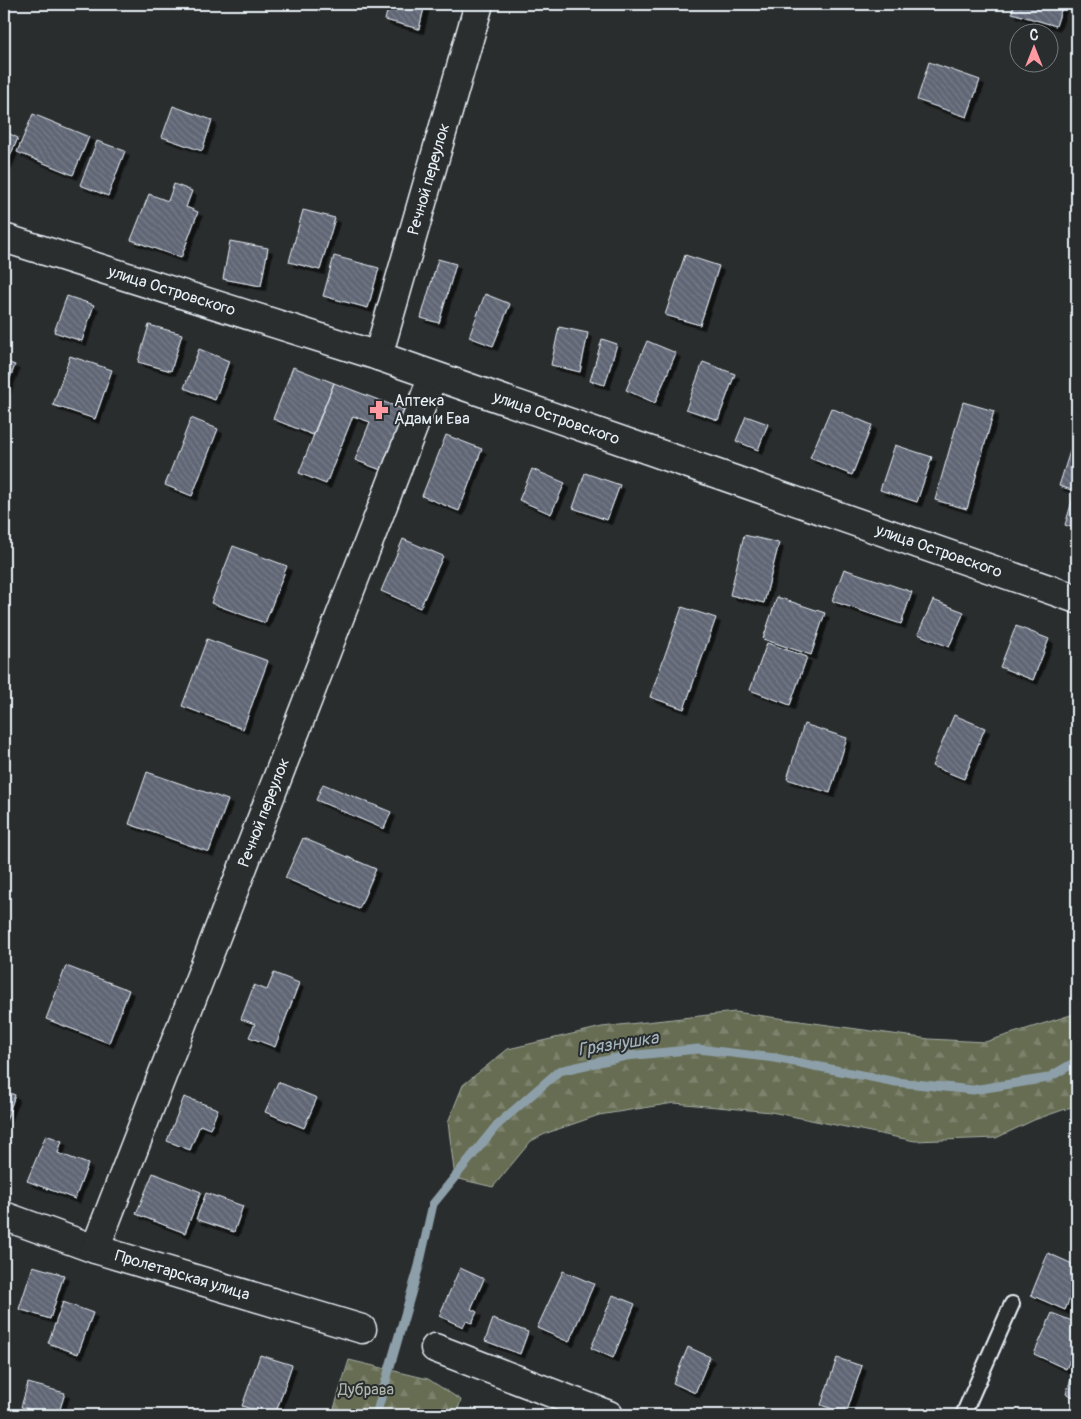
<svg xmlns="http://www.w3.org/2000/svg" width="1081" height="1419" font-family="Pangolin,sans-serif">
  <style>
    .forest { fill: url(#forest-firs); stroke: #a7afa5 }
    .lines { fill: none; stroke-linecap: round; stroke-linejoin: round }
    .stream { stroke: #8d9fa9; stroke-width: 9 }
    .building { fill: url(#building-back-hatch); stroke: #e8f1f8; filter: url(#shadow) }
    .lane-casing { stroke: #e8f1f8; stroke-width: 18 }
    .street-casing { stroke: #e8f1f8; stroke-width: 31 }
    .secondary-casing { stroke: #e8f1f8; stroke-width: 31 }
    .lane { stroke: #2a2d2e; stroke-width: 14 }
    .street { stroke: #2a2d2e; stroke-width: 28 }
    .secondary { stroke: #2a2d2e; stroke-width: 28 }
    .labels { text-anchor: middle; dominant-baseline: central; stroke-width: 4; stroke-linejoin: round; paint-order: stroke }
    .street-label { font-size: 16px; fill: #e8f1f8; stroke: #2a2d2e }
    .poi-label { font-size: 16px; fill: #e8f1f8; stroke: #2a2d2e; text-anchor: start }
    .park-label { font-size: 16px; fill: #aeb6ad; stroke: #2a2d2e }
    .water-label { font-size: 18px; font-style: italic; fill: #a4b4bd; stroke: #2a2d2e }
  </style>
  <defs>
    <pattern id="forest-firs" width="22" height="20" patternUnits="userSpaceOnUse" patternTransform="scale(1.25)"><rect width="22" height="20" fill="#666d52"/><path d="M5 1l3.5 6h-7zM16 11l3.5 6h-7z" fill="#7c826c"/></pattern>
    <pattern id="building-back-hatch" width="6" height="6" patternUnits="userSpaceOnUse" patternTransform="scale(1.25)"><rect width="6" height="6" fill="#616674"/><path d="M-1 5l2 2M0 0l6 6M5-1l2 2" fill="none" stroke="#787c89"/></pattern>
    <filter id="shadow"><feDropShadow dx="4.5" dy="4.5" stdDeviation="0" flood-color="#0009"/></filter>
  </defs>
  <rect width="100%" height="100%" fill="#2a2d2e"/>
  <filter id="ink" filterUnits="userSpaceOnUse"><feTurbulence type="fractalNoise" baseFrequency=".02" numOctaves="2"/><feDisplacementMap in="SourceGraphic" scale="10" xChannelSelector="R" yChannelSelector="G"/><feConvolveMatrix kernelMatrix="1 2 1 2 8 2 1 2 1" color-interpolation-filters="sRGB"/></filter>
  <g filter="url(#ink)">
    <!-- forest -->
    <path class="forest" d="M735,1012l194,27 56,3 92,-29v92l-43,15 -38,18 -81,3 -144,-29 -97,-9 -75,12 -52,18 -16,8 -38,46 -38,-9 -7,-56 15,-37 45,-36 94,-22z
      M349,1360l79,19 33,21 -5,15h-124z"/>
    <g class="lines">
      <!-- stream -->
      <path class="stream" d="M376,1415l43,-149 14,-62 64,-79 62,-54 67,-15 72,-7 77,9 121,24 77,8 75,-12 29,-17"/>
    </g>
    <!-- building -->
    <path class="building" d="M389,4h36l-6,25 -34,-9z
      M1014,4h49l-7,22 -44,-13z
      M929,62l51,18 -13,37 -50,-17z
      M173,106l39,14 -10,31 -40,-14z
      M33,114l56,23 -16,38 -56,-23z
      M4,131l14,7 -14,32z
      M97,141l28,10 -17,45 -28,-11z
      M174,184l18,7 -6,16 12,5 -17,46 -50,-18 18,-46 19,7z
      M303,210l32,8 -15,52 -31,-8z
      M230,241l38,7 -7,38 -38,-7z
      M685,255l34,11 -19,59 -35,-10z
      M334,256l45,12 -11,40 -45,-12z
      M438,259l18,5 -17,59 -18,-5z
      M485,294l25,10 -17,42 -24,-9z
      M67,296l27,9 -12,36 -28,-9z
      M149,325l33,9 -11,37 -33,-9z
      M559,327l29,6 -8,39 -29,-7z
      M602,339l15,5 -12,41 -15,-4z
      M647,341l29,12 -21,50 -29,-13z
      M199,349l30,12 -14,39 -31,-12z
      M70,356l42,14 -17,49 -42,-14z
      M4,361l11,4 -11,29z
      M703,362l32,12 -17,46 -32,-11z
      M293,367l41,16 -21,52 -40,-16z
      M334,383l71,27 -24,60 -26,-10 15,-38 -17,-6 -27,68 -27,-11z
      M963,402l31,9 -27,98 -32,-9z
      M831,408l41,17 -20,50 -42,-17z
      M746,416l22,8 -10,26 -22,-9z
      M191,418l27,11 -26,67 -27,-11z
      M1077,429v100l-12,-4 10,-34 -16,-5z
      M446,435l36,14 -23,62 -37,-15z
      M895,445l37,12 -15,45 -37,-12z
      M532,469l33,14 -14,31 -32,-14z
      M585,473l35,12 -13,35 -34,-12z
      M744,535l35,8 -15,60 -34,-8z
      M403,539l40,17 -23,52 -39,-17z
      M233,546l54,20 -22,57 -54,-20z
      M844,569l68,23 -11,32 -69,-23z
      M777,597l48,16 -14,42 -48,-16z
      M933,600l31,12 -15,35 -31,-13z
      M682,607l34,11 -32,91 -34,-12z
      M1016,626l33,13 -16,41 -33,-13z
      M207,639l61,22 -25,68 -61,-23z
      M767,643l40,14 -17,48 -40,-15z
      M954,715l31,13 -21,51 -32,-13z
      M804,724l43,14 -17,55 -43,-14z
      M147,772l81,28 -19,52 -80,-28z
      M323,784l68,28 -7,17 -68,-29z
      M303,838l73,31 -17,40 -74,-31z
      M66,966l63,24 -20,53 -63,-24z
      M274,973l25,10 -24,64 -26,-10 6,-13 -14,-5 13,-34 13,5z
      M278,1082l39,16 -13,30 -39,-16z
      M4,1091l11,4 -11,32z
      M184,1097l34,12 -8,20 -10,-4 -10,25 -23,-9z
      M46,1135l16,6 -4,12 30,11 -13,35 -48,-18z
      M153,1173l48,19 -16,41 -49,-19z
      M206,1193l37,13 -9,26 -38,-13z
      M1048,1253l29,13v15l-12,29 -34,-15z
      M33,1266l31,9 -14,44 -31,-10z
      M460,1268l24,11 -13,30 6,3 -5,11 -6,-2 -3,6 -24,-11z
      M563,1271l31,13 -25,58 -32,-14z
      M613,1295l22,9 -22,54 -22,-10z
      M63,1302l30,11 -15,41 -30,-11z
      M1052,1313l25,10v21l-11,25 -32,-15z
      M493,1319l35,13 -8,22 -35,-13z
      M688,1347l22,10 -15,36 -22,-10z
      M260,1355l32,10 -17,50h-6l-27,-9z
      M837,1358l25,8 -16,48 -25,-9z
      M1077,1361v37l-11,-4z
      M28,1383l37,10 -7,22h-8l-29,-8z"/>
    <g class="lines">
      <!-- lane casing -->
      <g class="lane-casing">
        <path id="lane" d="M963,1415l49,-111"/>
      </g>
      <!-- street casing -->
      <g class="street-casing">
        <g id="street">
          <path id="s1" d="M378,356l101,-352"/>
          <path id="s2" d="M4,1216l91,33 267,80"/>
          <path id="s3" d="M95,1249l338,-873"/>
          <path d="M435,1348l174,67"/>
        </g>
      </g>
      <!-- secondary casing -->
      <g class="secondary-casing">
        <g id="secondary">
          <path id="s4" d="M4,238l374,118 699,243"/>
        </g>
      </g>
      <!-- lane -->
      <use href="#lane" class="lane"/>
      <!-- street -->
      <use href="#street" class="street"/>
      <!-- secondary -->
      <use href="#secondary" class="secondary"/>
    </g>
  </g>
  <!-- icons -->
  <defs>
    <g id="pharmacy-bare" transform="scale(1.5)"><path d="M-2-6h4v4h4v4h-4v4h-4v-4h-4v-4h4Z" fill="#ff9aa2" stroke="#2a2d2e" stroke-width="2.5" paint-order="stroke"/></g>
  </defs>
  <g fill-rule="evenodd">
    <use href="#pharmacy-bare" x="379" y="410"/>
  </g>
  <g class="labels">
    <!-- street labels -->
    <g class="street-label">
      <text stroke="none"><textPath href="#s1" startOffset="184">Речной переулок</textPath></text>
      <text stroke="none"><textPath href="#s4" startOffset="176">улица Островского</textPath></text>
      <text stroke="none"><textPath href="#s4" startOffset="581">улица Островского</textPath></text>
      <text stroke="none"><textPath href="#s4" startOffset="986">улица Островского</textPath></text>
      <text stroke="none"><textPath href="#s3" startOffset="468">Речной переулок</textPath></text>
      <text stroke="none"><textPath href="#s2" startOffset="188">Пролетарская улица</textPath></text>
    </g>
    <!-- poi labels -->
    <g class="poi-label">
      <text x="394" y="401">Аптека<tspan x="394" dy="18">Адам и Ева</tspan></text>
    </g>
    <!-- park labels -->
    <g class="park-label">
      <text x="366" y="1390">Дубрава</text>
    </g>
    <!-- water labels -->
    <g class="water-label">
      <text transform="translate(618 1044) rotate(-9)">Грязнушка</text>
    </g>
  </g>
  <!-- margin -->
  <rect width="1081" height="1419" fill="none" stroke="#2a2d2e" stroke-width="20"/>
  <rect x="10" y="10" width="1061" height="1399" fill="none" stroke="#e8f1f8" stroke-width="2" filter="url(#ink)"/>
  <!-- north arrow -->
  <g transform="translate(1034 48)"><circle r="24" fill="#2a2d2e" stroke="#767b7f"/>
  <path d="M0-4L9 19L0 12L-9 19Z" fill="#ff9aa2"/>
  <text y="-8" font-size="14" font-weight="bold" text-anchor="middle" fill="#e8f1f8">С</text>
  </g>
</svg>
